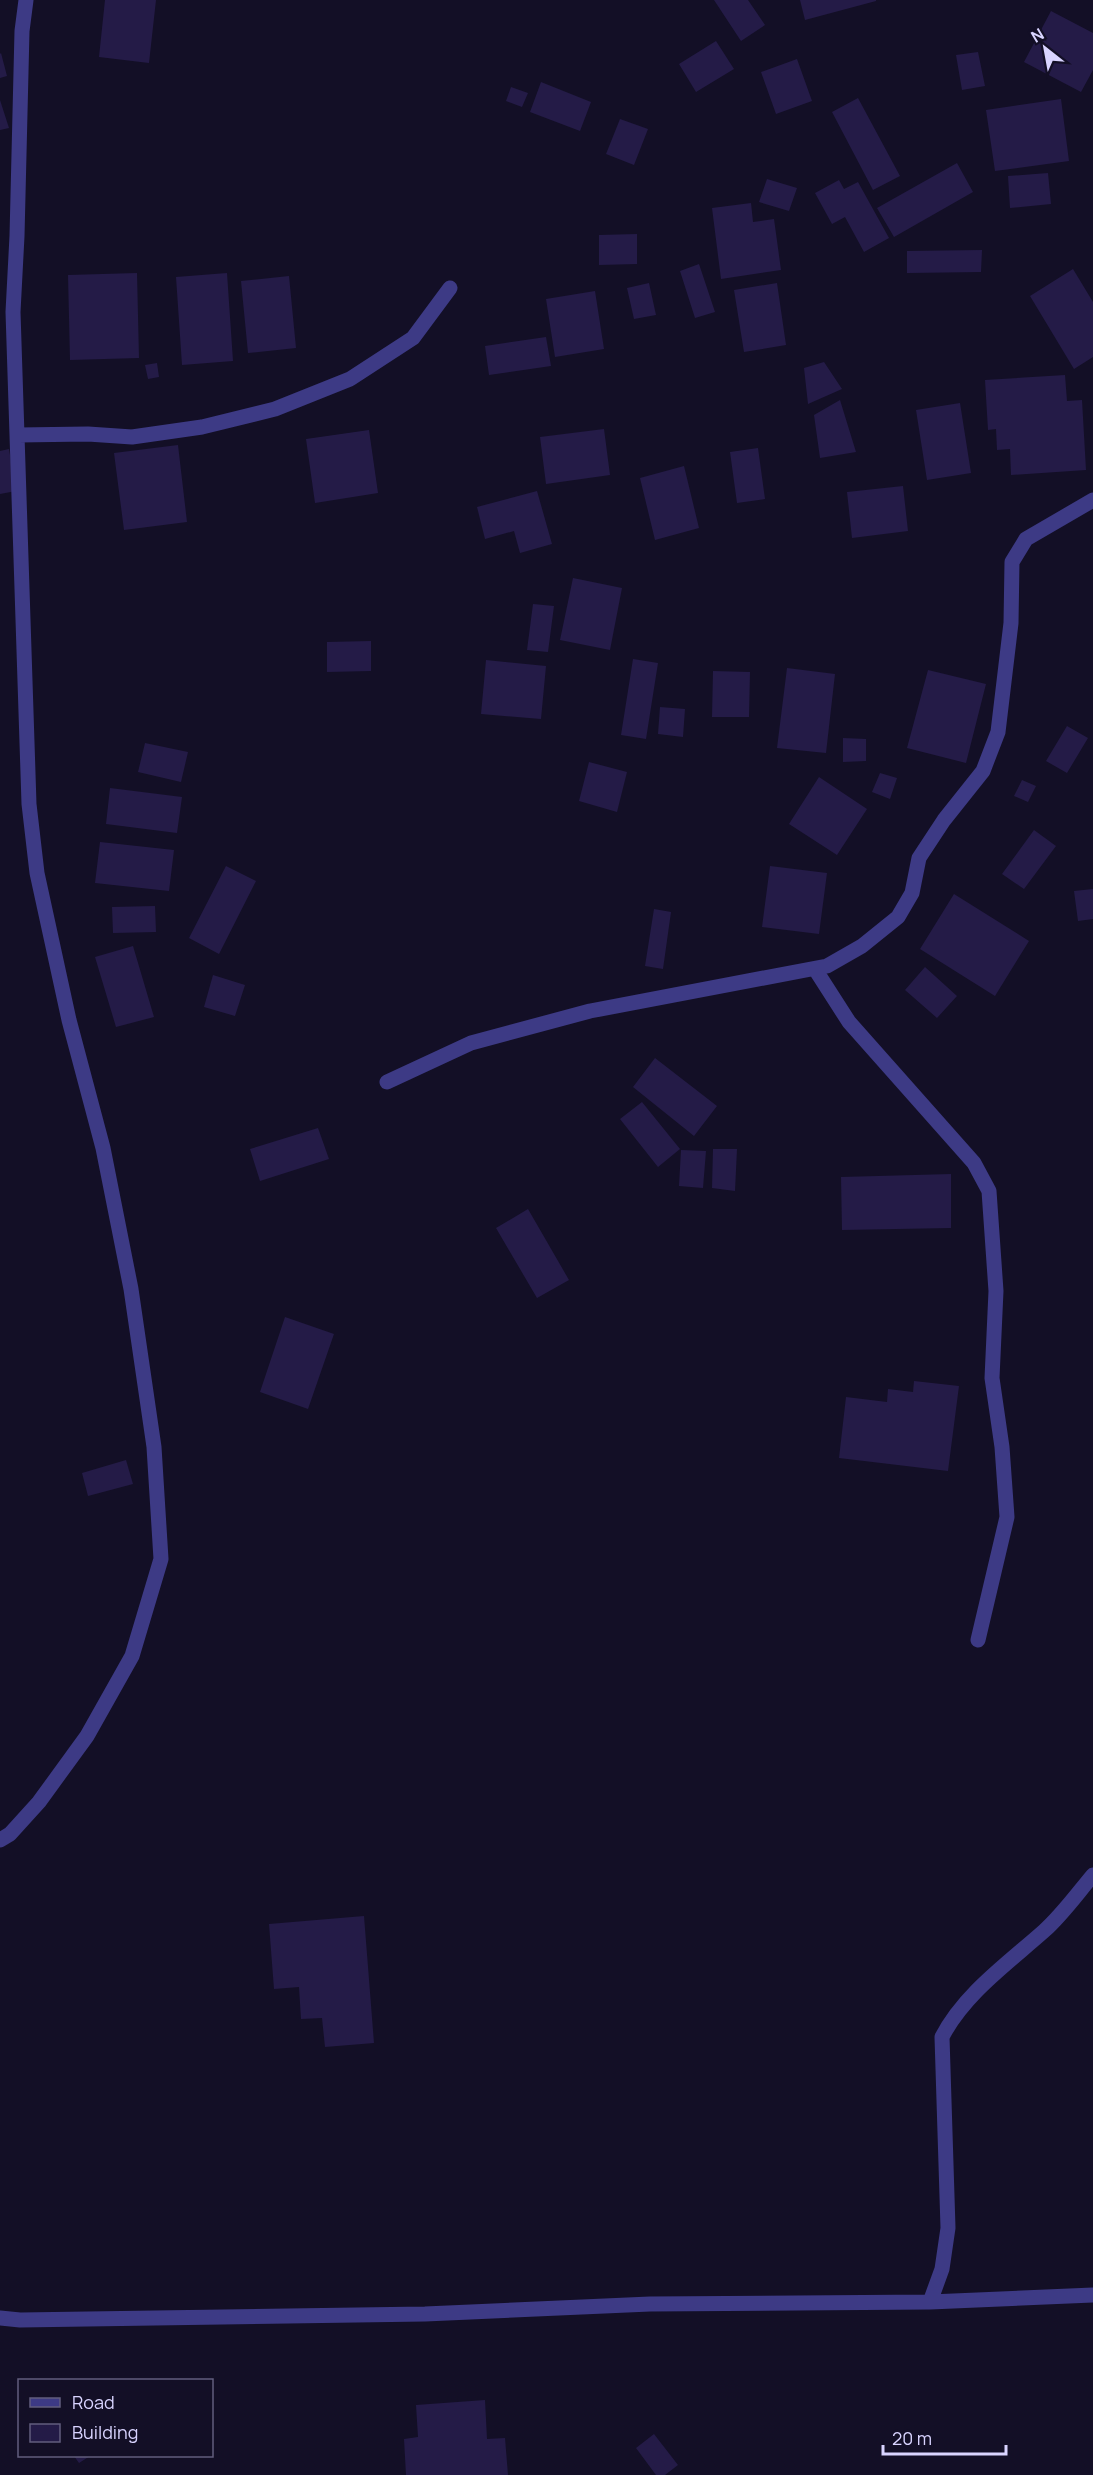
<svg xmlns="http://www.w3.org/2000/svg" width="1093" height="2475" font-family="Manrope,sans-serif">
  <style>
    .building { fill: #241b47 }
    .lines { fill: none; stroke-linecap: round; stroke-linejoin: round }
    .minor { stroke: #3d3a85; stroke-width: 15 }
  </style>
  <rect width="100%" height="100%" fill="#130f26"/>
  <!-- building -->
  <path class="building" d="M105,0h51l-7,63 -50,-6z
    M714,0h34l17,25 -24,16z
    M800,0h76v1l-71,19z
    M1051,11l42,22v37l-12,22 -57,-30z
    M716,41l18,28 -38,23 -17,-28z
    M978,52l7,34 -23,4 -6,-35z
    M1,53l6,23 -7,2v-24z
    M797,59l15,42 -36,13 -15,-42z
    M541,82l50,20 -11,29 -50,-19z
    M511,87l17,6 -6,14 -16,-6z
    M858,98l42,78 -27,14 -41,-78z
    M1061,99l8,62 -74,10 -9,-61z
    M0,100l9,28 -9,2z
    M620,119l28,10 -14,36 -28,-11z
    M957,163l16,29 -79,45 -17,-29z
    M1048,173l3,31 -41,4 -2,-32z
    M767,179l30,9 -8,23 -30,-9z
    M839,180l5,9 14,-7 31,56 -25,14 -19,-35 -13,7 -17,-31z
    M751,203l2,19 21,-3 7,51 -60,9 -9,-71z
    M637,234v30l-38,1v-30z
    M982,250l-1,22 -74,1v-22z
    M699,264l16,48 -20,6 -15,-47z
    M1073,269l20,33v55l-19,12 -44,-73z
    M137,273l2,85 -69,2 -2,-85z
    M227,273l6,88 -51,4 -6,-88z
    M289,276l7,72 -48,5 -7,-72z
    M649,283l7,32 -22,4 -7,-31z
    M777,283l9,62 -42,7 -10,-62z
    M595,291l9,58 -49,8 -9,-58z
    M546,337l5,29 -62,9 -4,-29z
    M824,362l18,27 -34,15 -4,-36z
    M157,363l2,14 -11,2 -3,-14z
    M1065,375l2,26 15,-1 4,70 -75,5 -1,-26 -13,1 -1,-21 -8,1 -3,-50z
    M840,400l16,52 -36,6 -6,-43z
    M960,403l11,70 -44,7 -11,-70z
    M604,429l6,46 -64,9 -6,-47z
    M369,430l9,63 -63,10 -9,-64z
    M178,445l9,77 -63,8 -10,-77z
    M758,448l7,51 -28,4 -7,-51z
    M9,449l7,42 -16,3v-43z
    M684,466l15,62 -44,12 -15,-62z
    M903,486l5,45 -56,7 -5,-46z
    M537,491l15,53 -32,9 -6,-22 -29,8 -8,-32z
    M573,578l49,10 -12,62 -50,-10z
    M533,604l21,2 -6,46 -21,-2z
    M371,641v30l-44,1v-30z
    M633,659l25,4 -12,76 -25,-4z
    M486,660l60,6 -5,53 -60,-5z
    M787,668l48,6 -9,79 -49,-5z
    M928,670l58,14 -20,79 -59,-15z
    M713,671l37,1 -1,45h-37z
    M660,707l25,2 -2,28 -25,-3z
    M1067,726l21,12 -21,35 -21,-12z
    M843,738l23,1v22l-23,1z
    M145,743l43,9 -7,30 -43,-10z
    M589,762l38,10 -10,40 -38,-11z
    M880,773l17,5 -7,21 -18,-7z
    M819,777l48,32 -30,46 -48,-31z
    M1022,780l14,6 -8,16 -14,-6z
    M110,788l72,9 -5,36 -71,-9z
    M1034,830l22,16 -32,43 -22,-15z
    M100,842l74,8 -5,41 -74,-8z
    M226,866l30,15 -37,73 -30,-16z
    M770,866l57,7 -8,61 -57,-7z
    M1093,889v30l-15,2 -4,-30z
    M954,894l75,47 -34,55 -75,-47z
    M155,906l1,26 -43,1 -1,-26z
    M654,909l17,3 -8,57 -18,-3z
    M133,946l21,71 -38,10 -21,-70z
    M925,967l32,29 -20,22 -32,-28z
    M213,975l32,10 -10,31 -31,-9z
    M655,1058l62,48 -23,30 -61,-49z
    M642,1102l38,47 -22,18 -38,-48z
    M318,1128l11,31 -69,22 -10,-32z
    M713,1149h24l-2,42 -23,-3z
    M681,1150l25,1 -3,37 -24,-2z
    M951,1174v54l-109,2 -1,-53z
    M528,1209l41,71 -32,18 -41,-70z
    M285,1317l49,17 -26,75 -48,-17z
    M914,1381l45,5 -11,85 -109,-13 7,-61 41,5 1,-13 25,3z
    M126,1460l7,24 -45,12 -6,-23z
    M364,1916l10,127 -49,4 -3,-29 -21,1 -2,-32 -25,2 -5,-65z
    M485,2400l2,39 18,-1 3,37h-102l-2,-36 14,-2 -2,-32z
    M654,2434l24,31 -13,10h-9l-20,-27z
    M74,2456h16l-11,7z"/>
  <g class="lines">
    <!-- minor -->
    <path class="minor" d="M18,435l70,-1 44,3 70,-10 73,-18 75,-30 63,-41 37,-50
      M815,969l34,53 125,141 15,28 7,100 -4,87 10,69 5,70 -29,123
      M387,1082l84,-39 119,-32 237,-45 35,-20 36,-29 14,-24 7,-35 25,-38 39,-49 15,-39 13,-109 1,-61 14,-23 67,-39
      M0,1840l10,-6 29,-32 48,-66 45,-80 29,-97 -7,-112 -23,-158 -28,-141 -34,-128 -32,-147 -8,-69 -16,-492 4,-76 5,-205 4,-31
      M930,2302l12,-33 6,-41 -6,-191c22,-43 66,-74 102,-106 18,-16 33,-37 49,-56
      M0,2318l20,2 405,-6 225,-10 280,-2 163,-7"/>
  </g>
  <!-- legend -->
  <rect x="18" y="2379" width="195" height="78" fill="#130f26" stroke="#625e7d" stroke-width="1.5"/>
  <rect x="30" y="2398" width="30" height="9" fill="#3d3a85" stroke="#625e7d" stroke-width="1.5"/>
  <text x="72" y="2409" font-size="18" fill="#d9d4ff">Road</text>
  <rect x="30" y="2424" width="30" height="18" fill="#241b47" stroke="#625e7d" stroke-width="1.5"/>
  <text x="72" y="2439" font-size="18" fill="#d9d4ff">Building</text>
  <!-- north arrow -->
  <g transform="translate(1045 48) rotate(329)" stroke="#130f26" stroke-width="4.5" paint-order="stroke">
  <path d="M0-4.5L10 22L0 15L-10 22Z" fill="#d9d4ff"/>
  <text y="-9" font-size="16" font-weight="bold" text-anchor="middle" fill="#d9d4ff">N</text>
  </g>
  <!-- scale -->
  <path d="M883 2445v9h123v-9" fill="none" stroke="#d9d4ff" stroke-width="3"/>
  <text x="892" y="2445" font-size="18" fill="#d9d4ff" stroke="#130f26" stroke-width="4.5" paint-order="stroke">20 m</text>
</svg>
